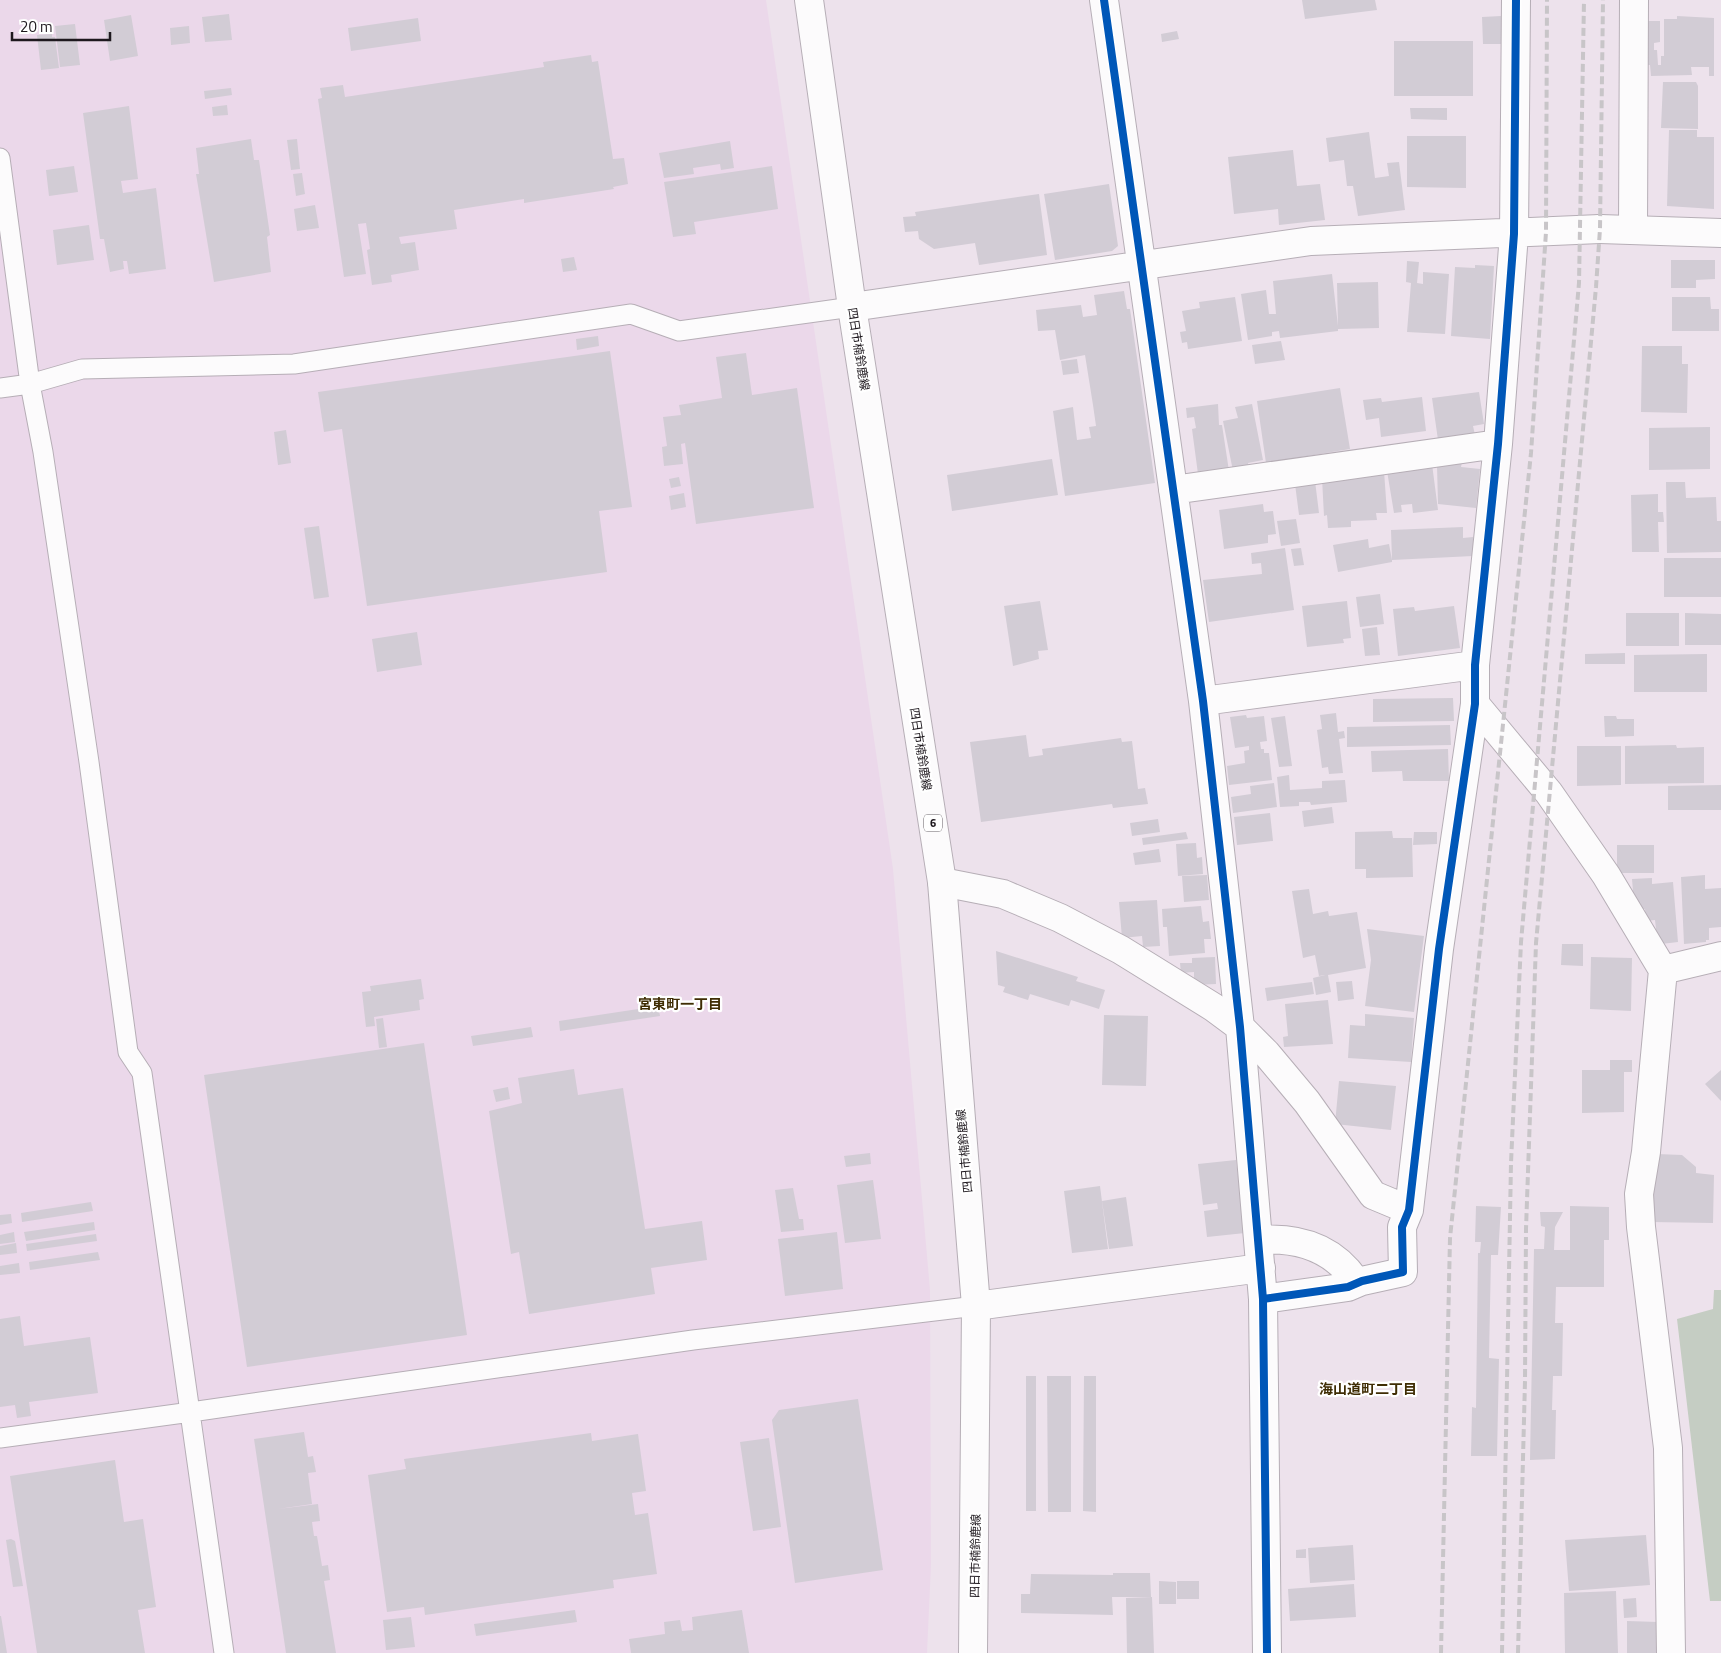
<svg xmlns="http://www.w3.org/2000/svg" width="1721" height="1653" font-family="'Titillium Web','Noto Sans JP',sans-serif">
  <style>
    .built { fill: #ebd8ea }
    .forest { fill: #c5cdc3 }
    .building { fill: #d2ccd5 }
    .lines { fill: none; stroke-linecap: round; stroke-linejoin: round }
    .lane-casing { stroke: #b6aeb6; stroke-width: 21 }
    .street-casing { stroke: #b6aeb6; stroke-width: 30 }
    .secondary-casing { stroke: #b6aeb6; stroke-width: 30 }
    .primary-casing { stroke: #b6aeb6; stroke-width: 30 }
    .lane { stroke: #fcfbfc; stroke-width: 19 }
    .street { stroke: #fcfbfc; stroke-width: 28 }
    .secondary { stroke: #fcfbfc; stroke-width: 28 }
    .primary { stroke: #fcfbfc; stroke-width: 28 }
    .rail { stroke: #c8c5c8; stroke-width: 4; stroke-dasharray: 8 4; stroke-linecap: butt }
    .cycleway-casing { stroke: #fff; stroke-width: 11 }
    .cycleway { stroke: #0057b8; stroke-width: 8 }
    .labels { text-anchor: middle; dominant-baseline: central; stroke-width: 4.5; stroke-linejoin: round; paint-order: stroke }
    .shield { fill: #fff; stroke: #625d62; stroke-width: 1 }
    .shield-label { font-size: 11px; font-weight: bold; fill: #1e181e }
    .street-label { font-size: 12px; fill: #1e181e; stroke: #fff }
    .neighbourhood-label { font-size: 14px; font-weight: bold; fill: #3f2d04; stroke: #fff }
  </style>
  <rect width="100%" height="100%" fill="#ede2ec"/>
  <!-- built -->
  <path class="built" d="M0,0h766l127,869 37,421 1,275 -4,88h-927z"/>
  <!-- forest -->
  <path class="forest" d="M1714,1290h7v311h-11l-33,-282 36,-10z"/>
  <!-- building -->
  <path class="building" d="M1302,0h73l2,10 -72,9z
    M229,14l3,26 -27,2 -3,-25z
    M131,15l7,41 -28,5 -6,-41z
    M1501,16l1,28h-19l-1,-27z
    M1677,16l37,2v58h-5v-9h-18l1,8 -41,1 -1,-11h-3l-1,-44h14v21l-6,1v7h3l1,15h3v-9h3v-37h13z
    M418,18l3,23 -70,10 -3,-23z
    M75,24l5,41 -20,2 -5,-41z
    M189,26l1,17 -19,2 -1,-17z
    M1177,31l2,8 -17,3 -1,-8z
    M52,34v3h3l4,31 -18,2 -4,-35z
    M1394,41h79v55h-79z
    M591,55l1,7 6,-1 15,98 11,-1 4,26 -15,3 1,2 -90,14v-4l-70,11 3,19 -58,8 2,7 14,-2 4,28 -28,5 1,7 -20,3 -5,-35 3,-1 -4,-26 -8,1 8,50 -22,3 -26,-178 4,-1 -2,-10 23,-3 2,12 199,-30 -1,-5z
    M1663,82h33l2,4v43l-37,-1z
    M231,88l1,7 -27,4 -1,-8z
    M227,105l1,10 -15,1 -1,-9z
    M129,106l9,73 -17,2 2,12 33,-5 10,81 -37,5 -2,-13h-4l1,8 -14,3 -6,-33h-4l-17,-126z
    M1410,108h37v12l-36,-1z
    M1669,130h28v7h17v72l-47,-3z
    M1369,132l6,46 14,-2 -2,-13 12,-1 6,48 -47,6 -5,-30h-6l-3,-26 -15,2 -3,-24z
    M1407,136h59v52l-59,-1z
    M251,139l3,21h5l11,75 -3,2 4,35 -57,10 -18,-108h3l-3,-26z
    M297,139l3,30 -9,1 -4,-30z
    M730,141l4,27 -13,2 -1,-6 -27,4 1,6 -30,4 -5,-25z
    M1293,150l4,36 23,-2 5,36 -46,5 -1,-16 -44,5 -6,-57z
    M74,166l4,26 -29,4 -3,-26z
    M772,166l6,43 -84,13 2,12 -23,3 -9,-55z
    M302,173l3,21 -9,2 -3,-22z
    M1109,184l9,62 -6,5 -57,9 -11,-66z
    M1039,194l8,61 -68,10 -4,-22 -41,6 -15,-10 -1,-8 -13,1 -2,-15 13,-1 -1,-4z
    M315,205l4,23 -22,3 -3,-22z
    M89,225l5,35 -37,5 -4,-35z
    M574,257l3,13 -14,2 -2,-13z
    M1671,260h44v19l-19,1v8h-25z
    M1407,261l12,1 -2,21 6,1v-12l26,2 -4,60 -38,-2 4,-49 -5,-1z
    M1475,265l19,1 -4,73 -39,-3 4,-69 20,1z
    M1332,274l6,52 -1,-43 41,-1 1,46 -41,1v2l-58,7 -1,-7 -7,1v4l-24,4 -7,-46 25,-4 3,24h7l-3,-33z
    M1124,291l3,18h3l25,174 -90,13 -12,-85 20,-4 4,33 14,-2 -2,-11 7,-1 -3,-21 -8,-50 -25,5 -5,-30 -17,1 -2,-21 45,-5 2,12 14,-2 -3,-20z
    M1235,297l7,44 -54,8 -1,-7 -5,1 -2,-11 6,-1 -4,-20 18,-3 -1,-6z
    M1672,297h38l1,12h8v22h-47z
    M598,336l1,10 -22,4 -1,-11z
    M1281,341l4,19 -30,4 -3,-19z
    M1642,346h40v18h6l-1,49 -46,-1z
    M610,351l22,156 -33,4 8,61 -240,34 -25,-177 -18,3 -6,-40z
    M746,353l6,42 45,-7 17,120 -118,16 -11,-81 -4,1 2,20 -19,2 -2,-19 5,-1 -4,-29 18,-2 -2,-10 43,-7 -6,-41z
    M1077,359l2,14 -16,2 -2,-14z
    M1340,388l10,61 -84,14 -9,-62z
    M1479,392l5,32 -11,2 2,9 -37,5 -6,-42z
    M1422,397l4,34 -45,6 -2,-19 -13,2 -3,-20 18,-2 1,4z
    M1218,404l1,21h3l7,46 -31,3 -6,-45 4,-1 -2,-11 -7,1 -1,-10z
    M1252,404l11,56 -15,3 1,4 -16,4 -10,-50 15,-3 -3,-11z
    M1710,427v42l-61,1v-42z
    M286,430l5,33 -13,2 -4,-33z
    M1052,459l6,36 -106,16 -5,-36z
    M1462,462l-1,5 19,2 -4,39 -38,-4 -1,-39z
    M1432,464l6,46 -25,3 -1,-9 -11,1 1,7 -8,1 -7,-42z
    M1384,471l3,42h-11l1,7 -26,1v6l-23,1 -1,-13 -3,1 -2,-38z
    M679,477l2,9 -10,2 -2,-9z
    M1315,481l4,32 -20,2 -4,-31z
    M1666,482h19l1,16 30,-1 1,24h4v31l-54,1z
    M684,493l2,14 -15,3 -2,-14z
    M1658,494v18h5l1,10h-6l1,30h-27l-1,-57z
    M1263,504l1,8 9,-1 3,23 -8,1v8l-44,6 -5,-39z
    M1296,519l4,24 -19,3 -4,-25z
    M319,526l10,71 -15,2 -10,-71z
    M1463,527v11l10,-1v19l-81,4v2l-54,10 -5,-27 35,-6 1,9 20,-4 3,16 -1,-30z
    M1285,548l9,62 -85,12 -6,-42 59,-6 -1,-11 -9,1 -1,-11z
    M1301,548l3,17 -10,1 -3,-17z
    M1664,558h57v39h-57z
    M1380,594l4,30 -24,3 -4,-30z
    M1040,601l8,49 -10,1 1,8 -26,7 -9,-60z
    M1347,601l4,37 -8,1 1,4 -37,4 -5,-41z
    M1454,606l6,42 -62,8 -5,-47 21,-2 1,4z
    M1626,613h53v33h-53z
    M1685,613l36,1v31h-36z
    M1377,627l3,28 -15,1 -3,-27z
    M417,632l5,33 -45,7 -5,-33z
    M1625,653v11h-40v-10z
    M1707,654v38h-73v-37z
    M1453,698l1,23 -81,1v-23z
    M1336,713l2,19 6,-1 1,7 -6,1 4,34 -14,1 -1,-7 -6,1 -5,-38 5,-1 -2,-14z
    M1246,715l1,3 17,-2 3,25 -7,1 1,7h3v4h5l3,27 -43,5 -2,-19 18,-3 -1,-12 5,-1v-4l-14,2 -5,-31z
    M1285,716l7,50 -13,1 -8,-49z
    M1604,716h12l1,3h17v17l-29,1z
    M1450,725l1,20 -104,2v-20z
    M1026,735l3,22 14,-2 -1,-6 79,-11 1,4 10,-1 6,48 7,-1 3,16 -35,4 -1,-4 -131,18 -11,-80z
    M1676,745l1,3 27,-1v36l-79,1v-38z
    M1577,746h44v39l-44,1z
    M1448,749l1,32h-46l-1,-10 -30,1 -1,-21z
    M1289,775l1,15 32,-2v-7l23,-1 2,22 -36,3 -1,-3h-11v4l-19,1 -3,-30z
    M1274,783l3,24 -44,6 -2,-16 20,-3 -1,-8z
    M1721,785v25h-53v-24z
    M1332,807l2,16 -30,4 -2,-16z
    M1270,813l3,28 -36,4 -3,-28z
    M1158,819l2,13 -28,4 -2,-13z
    M1392,831l1,7h19l1,39 -47,1v-9h-11v-37z
    M1186,832l2,7 -45,6 -1,-7z
    M1414,832h23v12l-24,1z
    M1196,843l1,15 5,-1 1,17 -25,2 -2,-32z
    M1617,845h37v28h-37z
    M1159,849l2,13 -26,3 -2,-12z
    M1207,875l2,25 -25,2 -2,-26z
    M1705,875v14l16,-1v39l-12,1v12h-3v2l-22,2 -3,-67z
    M1652,878v6l21,-2 5,60 -17,2v-6h-4l-2,-18 -9,1 -1,-12 -4,1 -1,-8 -6,1 -2,-24z
    M1309,889l4,25 15,-3 1,5 28,-4 9,56 -38,7 3,17 -15,3 -3,-17 12,-3 -6,1 -4,-21 -12,3 -11,-67z
    M1157,900l3,46 -17,1 -1,-11 -20,2 -3,-36z
    M1201,906l2,16 6,-1 2,18h-7l1,14 -36,3 -2,-29h-4l-1,-18z
    M1367,929l57,7 -10,76 -49,-6 6,-46z
    M1562,944h21v22l-22,-1z
    M996,951l82,26 -2,4 29,9 -6,19 -28,-9 -2,6 -39,-12 -2,6 -25,-8 2,-5 -7,-2z
    M1215,957l1,27 -22,1v-13l-13,1 -1,-10h12v-5z
    M1591,957l41,1 -1,53 -41,-2z
    M421,979l3,20 -5,1 1,10 -46,7 1,9 -9,1 -4,-35 9,-1 -1,-5z
    M1352,981l2,18 -16,2 -2,-19z
    M1312,982l2,12 -47,7 -2,-13z
    M1328,1000l5,44 -49,3 -1,-10 5,-1 -3,-32z
    M658,1006l2,10 -100,15 -1,-10z
    M1365,1014l49,4 -3,44 -63,-4 2,-33 15,1z
    M1104,1015l44,1 -2,70 -44,-1z
    M383,1018l4,29 -8,1 -3,-29z
    M531,1027l2,10 -60,9 -2,-10z
    M424,1043l43,292 -220,32 -43,-292z
    M1610,1060h22v12h-8v40l-42,1v-43h28z
    M574,1069l4,26 45,-7 22,141 57,-8 5,39 -56,8 4,26 -126,20 -10,-62 -8,2 -22,-143 33,-8 -4,-25z
    M1721,1070v31l-16,-17z
    M1339,1081l57,5 -5,44 -56,-6z
    M508,1087l2,12 -14,3 -3,-12z
    M870,1153l1,11 -25,3 -2,-11z
    M1657,1154l25,1 14,12v6l18,2 -1,48 -62,-1 2,-51 4,1z
    M1236,1160l9,73 -38,4 -3,-26 14,-2 -1,-6 -14,2 -5,-41z
    M873,1180l8,59 -36,4 -8,-58z
    M1100,1186l8,63 -36,4 -8,-62z
    M793,1188l6,31h4l1,11 -23,2 -6,-42z
    M1126,1197l7,49 -24,3 -7,-48z
    M91,1202l2,9 -71,11 -1,-9z
    M1476,1206l25,1 -3,48h-7l-2,103 10,1 -2,97h-26l1,-49 4,1 2,-155h2l1,-11h-6z
    M1570,1206l39,1v33h-5v47h-48l-1,36h8l-1,53h-9l-1,34h4l-1,49 -25,1 4,-211h10l1,-22 -4,-1 -1,-14h23l-8,15 -1,23h16z
    M11,1214l1,9 -12,2v-10z
    M94,1222l1,8 -69,11 -2,-9z
    M14,1232l1,10 -15,2v-9z
    M837,1232l6,57 -58,7 -7,-57z
    M96,1234l1,7 -70,10 -1,-7z
    M16,1243l1,10 -17,2v-9z
    M98,1252l2,8 -70,10 -1,-8z
    M19,1263l1,10 -20,2v-9z
    M20,1316l4,30 66,-9 8,56 -69,9 2,14 -14,2 -2,-13 -15,2v-88z
    M1026,1376h10v135h-10z
    M1047,1376h24v136h-23z
    M1084,1376h12v136l-13,-1z
    M858,1399l25,171 -88,13 -23,-163 7,-10z
    M304,1432l4,25 5,-1 3,16 -8,1 4,31 -34,5 40,-5 2,17 -8,1 2,14h3l5,30 6,-1 2,15 -6,1 12,72h-50l-32,-214z
    M591,1433l1,8 46,-7 8,57 -14,2 3,22 13,-2 9,61 -44,6 1,8 -189,27 -1,-8 -37,5 -19,-137 38,-6 -2,-10z
    M769,1438l12,89 -28,4 -13,-89z
    M115,1460l9,62 19,-3 13,88 -18,3 7,43h-108l-27,-177z
    M1646,1535l4,50 -81,6 -4,-51z
    M11,1539l4,2 8,45 -10,1 -7,-47z
    M1353,1545l2,35 -45,3 -2,-35z
    M1306,1549v9h-10v-8z
    M1113,1573h37l1,24h-39l1,18 -92,-2v-19h9l1,-20 82,1z
    M1159,1581l17,1v22h-17z
    M1177,1581h22v18h-22z
    M1354,1584l2,33 -66,4 -2,-32z
    M1616,1591l2,62h-53l-1,-60z
    M1152,1597l2,56h-27l-1,-55z
    M1636,1598l1,19 -13,1 -1,-19z
    M575,1610l2,12 -101,14 -2,-12z
    M742,1610l7,43h-118l-2,-14 36,-5 -1,-12 16,-2 2,11 11,-1 -1,-13z
    M0,1616h1l6,37h-7z
    M411,1617l4,30 -29,3 -3,-30z
    M1627,1621l31,1v31h-31z"/>
  <g class="lines">
    <!-- lane casing -->
    <g class="lane-casing">
      <path id="lane" d="M0,158l30,226 13,68 46,310 39,290 14,21 82,580
        M0,388l30,-4 52,-15 212,-5 337,-50 48,17 173,-24
        M0,1438l191,-26 502,-72 283,-34"/>
    </g>
    <!-- street casing -->
    <g class="street-casing">
      <path id="street" d="M1104,0l99,701 37,326 23,272 4,354
        M1633,229l1,-229
        M852,307l459,-66 289,-12
        M1173,490l325,-46
        M1203,701l272,-36
        M1475,704l74,89 57,82 57,95 -17,182 -7,42 2,33 27,221 3,205
        M942,882l61,12 57,24 61,32 92,57 27,20 26,26 41,49 66,93 36,15
        M1663,970l58,-14
        M1259,1240c40,-3 75,8 98,43
        M1263,1299l85,-12 14,-6 41,-9 -1,-45 7,-17 30,-261 36,-245v-39l23,-221 16,-210 2,-234
        M976,1306l285,-38"/>
    </g>
    <!-- secondary casing -->
    <g class="secondary-casing">
      <path id="secondary" d="M1600,229l121,4"/>
    </g>
    <!-- primary casing -->
    <g class="primary-casing">
      <path id="primary" d="M809,0l43,307 90,575 34,424 -3,347"/>
    </g>
    <!-- lane -->
    <use href="#lane" class="lane"/>
    <!-- street -->
    <use href="#street" class="street"/>
    <!-- secondary -->
    <use href="#secondary" class="secondary"/>
    <!-- primary -->
    <use href="#primary" class="primary"/>
    <!-- rail -->
    <path class="rail" d="M1441,1653l9,-415 81,-785 15,-221 1,-232
      M1502,1653l9,-490 10,-221 58,-659 5,-283
      M1518,1653l7,-272 1,-152 10,-286 60,-656 4,-58 3,-229"/>
    <!-- cycleway casing -->
    <g class="cycleway-casing">
      <path id="cycleway" d="M1104,0l99,701 37,326 23,272 4,354
        M1263,1299l85,-12 14,-6 41,-9 -1,-45 7,-17 30,-261 36,-245v-39l23,-221 16,-210 2,-234"/>
    </g>
    <!-- cycleway -->
    <use href="#cycleway" class="cycleway"/>
  </g>
  <g class="labels">
    <!-- shield labels -->
    <rect class="shield" x="924" y="814.5" width="18" height="17" rx="4"/>
    <g class="shield-label">
      <text x="933" y="823">6</text>
    </g>
    <!-- street labels -->
    <g class="street-label">
      <text transform="translate(859 349) rotate(81)">四日市楠鈴鹿線</text>
      <text transform="translate(921 749) rotate(81)">四日市楠鈴鹿線</text>
      <text transform="translate(964 1151) rotate(-95)">四日市楠鈴鹿線</text>
      <text transform="translate(975 1556) rotate(-89)">四日市楠鈴鹿線</text>
    </g>
    <!-- neighbourhood labels -->
    <g class="neighbourhood-label">
      <text x="680" y="1003">宮東町一丁目</text>
      <text x="1368" y="1388">海山道町二丁目</text>
    </g>
  </g>
  <!-- scale -->
  <path d="M12 32v8h98v-8" fill="none" stroke="#1e181e" stroke-width="2.5"/>
  <text x="20" y="32" font-size="15" fill="#1e181e" stroke="#ffffff" stroke-width="4" paint-order="stroke">20 m</text>
</svg>
